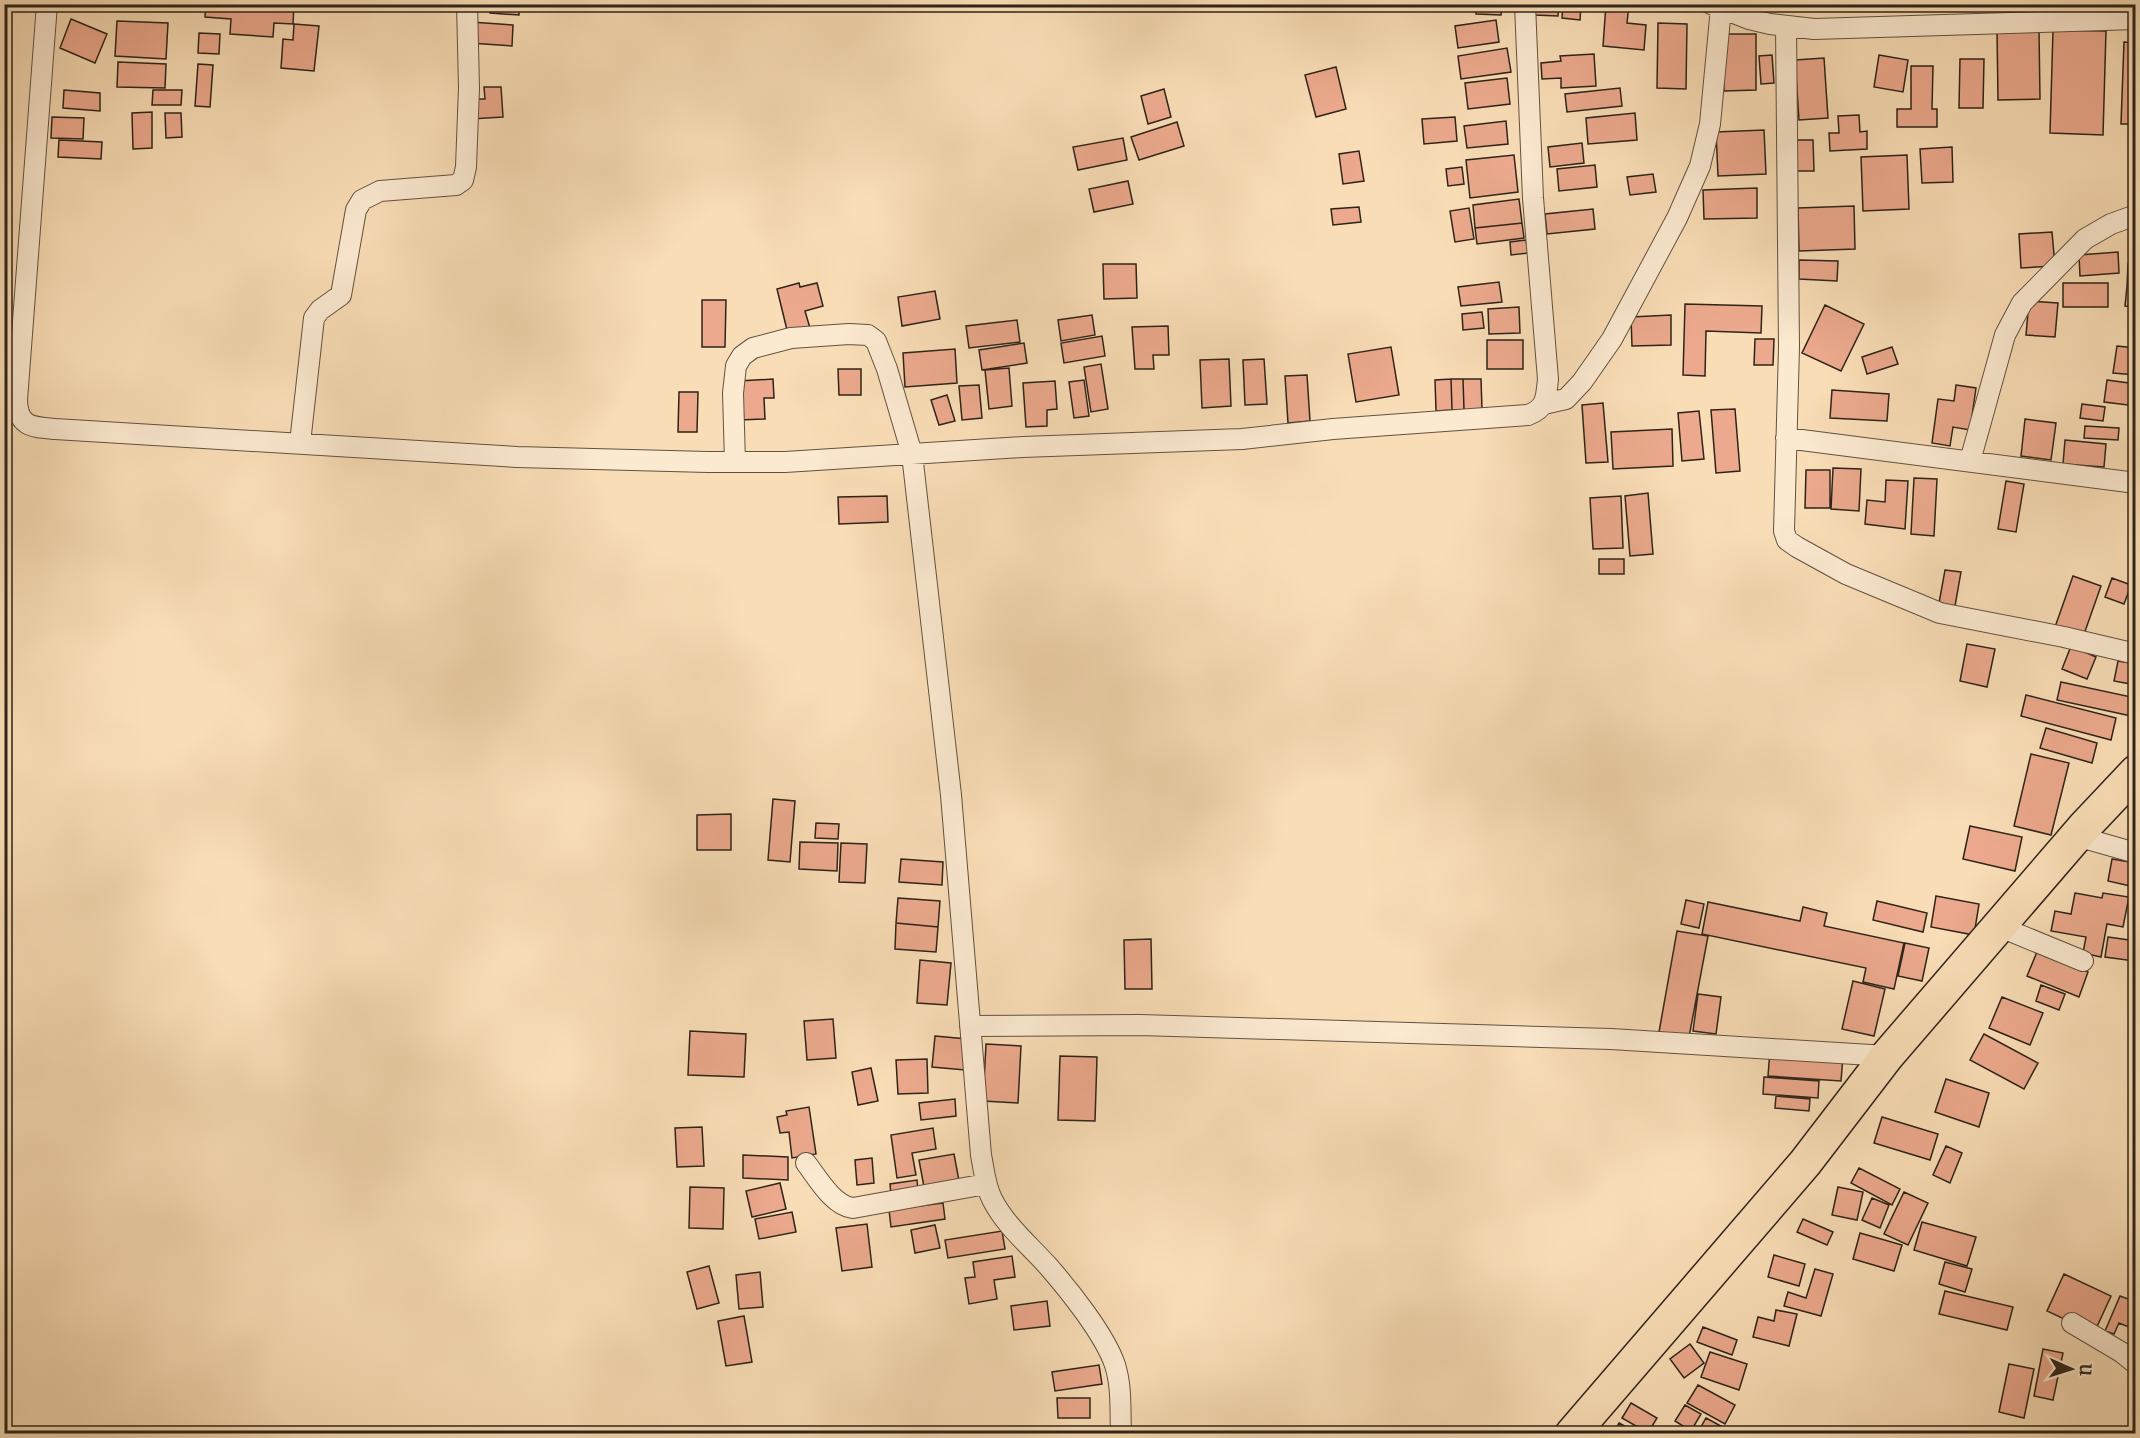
<svg xmlns="http://www.w3.org/2000/svg" width="2140" height="1438" font-family="'IM FELL French Canon',serif">
  <style>
    .building { fill: #eca98d; stroke: #2e2419; stroke-width: 1.5 }
    .lines { fill: none; stroke-linecap: round; stroke-linejoin: round }
    .minor-casing { stroke: #615240; stroke-width: 22 }
    .trunk-casing { stroke: #2e2419; stroke-width: 36 }
    .minor { stroke: #fbe9d0; stroke-width: 20 }
    .trunk { stroke: #f9ddb6; stroke-width: 33 }
  </style>
  <rect width="100%" height="100%" fill="#f9ddb6"/>
  <filter id="stains"><feTurbulence type="fractalNoise" baseFrequency=".00333" numOctaves="4"/><feColorMatrix values="0 0 0 0 .2 0 0 0 0 .09 0 0 0 0 .02 0 0 0 .5 -.17"/></filter>
  <radialGradient id="worn" r=".72"><stop offset=".6" stop-color="#630" stop-opacity="0"/><stop offset="1" stop-color="#630" stop-opacity=".3"/></radialGradient>
  <!-- building -->
  <path class="building" d="M206,4h88l-1,20 -19,-1 -1,14 -43,-3 1,-15 -26,-2z
    M490,4h29v11l-29,-2z
    M1477,4h25l-1,11 -25,-1z
    M1535,4h24l-1,12 -23,-1z
    M1563,4h18l-1,16 -18,-2z
    M1606,4h23l-2,19 19,2 -2,25 -41,-4z
    M1897,4h22v6l-22,1z
    M4,6h5v24h-5z
    M71,19l36,15 -12,29 -35,-15z
    M1496,20l3,22 -41,6 -3,-22z
    M117,21l51,2 -2,36 -51,-3z
    M471,22l42,3 -1,21 -42,-3z
    M1658,23l29,1 -1,65 -29,-1z
    M294,24l25,2 -5,45 -33,-3 2,-29 10,1z
    M2039,29l1,70 -42,1 -1,-70z
    M2053,30l53,1 -3,104 -53,-2z
    M199,33l21,1 -1,20 -21,-1z
    M1723,34h33v56l-32,1z
    M2124,42l12,1v81h-15z
    M1507,48l4,24 -50,7 -3,-23z
    M1594,54l2,32 -35,2v-10l-19,1 -1,-16 20,-2 -1,-5z
    M1772,55l2,28 -13,1 -2,-28z
    M1879,55l29,5 -5,32 -29,-5z
    M1824,58l4,60 -29,2 -4,-60z
    M1960,59h24l-1,49h-24z
    M118,62l48,2 -1,24 -48,-1z
    M198,64l15,1 -3,42 -15,-1z
    M1911,66h22l-1,43h5v18h-40v-18h14z
    M1336,67l10,42 -30,8 -11,-42z
    M1507,78l3,26 -42,5 -3,-26z
    M484,87h17l2,30 -32,2 -1,-20h15z
    M1620,88l2,18 -55,6 -2,-18z
    M1164,89l7,28 -23,7 -7,-28z
    M64,90l36,3v18l-37,-3z
    M153,90h29l-1,15h-29z
    M152,112v36l-19,1 -1,-36z
    M165,113h16l1,24 -16,1z
    M1635,113l2,27 -49,4 -2,-26z
    M1859,115l1,17 7,-1v18l-37,2 -1,-18h10l-1,-17z
    M52,117l32,1 -1,21 -32,-1z
    M1455,117l2,24 -33,3 -2,-25z
    M1506,121l2,23 -41,4 -3,-22z
    M1177,122l7,24 -45,14 -8,-23z
    M1764,130l2,44 -48,2 -2,-44z
    M1123,138l4,22 -49,10 -5,-23z
    M59,140l43,2 -1,17 -43,-2z
    M1796,140h17l1,31h-17z
    M1582,143l2,20 -34,4 -2,-20z
    M1952,147l1,35 -31,1 -2,-34z
    M1359,151l5,30 -21,3 -4,-30z
    M1514,155l4,37 -48,6 -4,-38z
    M1907,155l2,54 -46,2 -2,-54z
    M1595,165l2,22 -38,4 -2,-22z
    M1462,167l2,17 -16,2 -2,-17z
    M1653,174l3,18 -26,3 -3,-18z
    M1128,181l5,23 -39,8 -5,-23z
    M1757,188v30l-53,1 -1,-29z
    M1519,199l3,24 -47,5 -2,-23z
    M1854,206l1,43 -56,2 -1,-43z
    M1359,207l2,15 -28,3 -2,-16z
    M1469,208l5,31 -19,3 -5,-31z
    M1593,209l2,20 -48,5 -2,-20z
    M1522,223l2,15 -47,6 -2,-16z
    M2052,232l3,34 -34,2 -2,-34z
    M1526,240l2,13 -17,2 -1,-13z
    M2118,252l1,21 -39,3 -1,-21z
    M1799,260l39,1 -1,20 -38,-2z
    M1103,264h33l1,34 -33,1z
    M2128,264h8v23l-9,-1z
    M1499,282l3,20 -41,4 -3,-19z
    M799,283l1,4 17,-4 6,23 -18,5 5,17 -22,6 -11,-45z
    M2063,283h45v24h-45z
    M2127,286l9,1v20l-11,-1z
    M935,291l5,28 -38,7 -4,-29z
    M702,300h24l-1,47h-23z
    M2029,301l29,2 -3,34 -29,-2z
    M1685,304l77,2 -1,27 -55,-2 -1,45 -22,-1z
    M1825,305l39,19 -23,47 -39,-18z
    M1519,307l1,26 -31,1 -1,-25z
    M1482,312l2,16 -21,2 -1,-16z
    M1092,315l3,20 -34,6 -3,-21z
    M1671,315v30l-39,1 -1,-29z
    M1017,320l3,22 -51,6 -3,-22z
    M1168,326l1,29h-16l1,14h-19l-3,-42z
    M1102,336l3,20 -41,7 -3,-20z
    M1755,339h19l-1,26h-19z
    M1487,340h36v29h-36z
    M1024,343l3,20 -45,7 -3,-20z
    M2117,346l19,2v27l-23,-2z
    M1391,347l8,48 -43,7 -8,-48z
    M1892,347l6,17 -31,10 -5,-17z
    M955,349l2,34 -52,4 -2,-34z
    M1229,359l2,47 -29,2 -2,-48z
    M1264,359l3,45 -22,1 -2,-45z
    M1101,364l7,45 -17,3 -7,-45z
    M1009,368l3,38 -23,3 -4,-39z
    M838,369h23v26h-22z
    M1307,375l3,46 -22,2 -3,-47z
    M773,379l1,19h-10l1,21 -26,1 -1,-39z
    M1451,379l1,31 -16,1 -1,-31z
    M1451,379h12l1,31h-12z
    M1463,379h18l1,30 -18,1z
    M1084,380l5,36 -15,2 -5,-36z
    M2107,380l29,4v22l-32,-4z
    M1055,381l2,28 -10,1v16l-21,1 -3,-44z
    M979,385l3,33 -20,2 -3,-34z
    M1956,385l20,3 -6,42 -17,-3 -3,19 -18,-3 6,-44 16,2z
    M1832,390l57,4 -2,27 -57,-3z
    M679,392h19l-1,40h-19z
    M947,395l8,26 -16,4 -8,-25z
    M1603,403l5,59 -22,1 -4,-58z
    M2082,404l23,3 -2,14 -23,-3z
    M1735,409l5,62 -24,2 -5,-63z
    M1699,411l5,48 -22,2 -4,-48z
    M2025,419l31,4 -5,37 -30,-4z
    M2085,426l34,2 -1,12 -34,-2z
    M1672,429l1,37 -60,3 -2,-37z
    M2065,440l41,4 -2,23 -41,-3z
    M1833,468l28,1 -2,42 -28,-2z
    M1806,470h24v38h-25z
    M1914,478l23,1 -3,57 -23,-2z
    M1886,480l22,1 -3,48 -40,-5 2,-24 18,2z
    M2006,481l18,3 -8,48 -18,-3z
    M1648,493l5,61 -23,2 -5,-60z
    M887,496l1,26 -49,2 -1,-27z
    M1621,496l2,52 -30,1 -3,-51z
    M1599,559h25v15h-25z
    M1945,570l16,2 -6,34 -16,-3z
    M2073,576l28,10 -18,51 -28,-10z
    M2112,578l19,7 -7,19 -19,-7z
    M1967,644l28,5 -8,38 -27,-6z
    M2071,646l25,11 -9,22 -25,-10z
    M2118,661l18,3v21l-22,-4z
    M2061,682l75,16v19l-79,-17z
    M2026,695l90,23 -5,22 -90,-24z
    M2046,728l51,15 -5,20 -52,-15z
    M2031,754l38,9 -18,72 -37,-9z
    M773,799l22,2 -5,61 -22,-2z
    M731,814v36h-34v-35z
    M816,823l23,1 -1,15 -23,-1z
    M1970,826l52,11 -7,34 -52,-12z
    M800,842l38,1 -1,28 -38,-2z
    M841,843l26,1 -2,39 -26,-1z
    M901,859l42,3 -1,23 -43,-3z
    M2112,859l24,4 -1,24 -27,-6z
    M2075,893l27,5 1,-5 26,4 -6,30 -16,-3 -6,33 -18,-4 3,-16 -35,-6 4,-20 16,3z
    M1936,896l43,8 -5,31 -43,-8z
    M898,898l42,3 -2,26 -42,-4z
    M1686,900l18,4 -5,24 -18,-4z
    M1877,901l50,12 -4,19 -50,-12z
    M1708,902l92,19 3,-14 24,6 -3,13 80,17 -10,46 -31,-7 3,-14 -164,-34z
    M896,923l42,4 -2,25 -41,-3z
    M1677,931l31,5 -19,101 -30,-5z
    M2108,937l28,4 -2,20 -29,-4z
    M1151,939l1,50h-27l-1,-49z
    M1905,943l24,5 -7,33 -24,-5z
    M2037,952l51,20 -9,25 -52,-21z
    M920,960l31,3 -4,42 -30,-2z
    M1853,981l32,8 -11,47 -32,-7z
    M2041,985l24,9 -6,16 -23,-9z
    M1698,994l23,3 -5,37 -23,-3z
    M2002,997l41,16 -13,32 -41,-17z
    M833,1019l3,39 -29,2 -3,-39z
    M690,1031l56,3 -2,43 -56,-2z
    M1984,1034l54,29 -14,26 -54,-29z
    M935,1036l32,3 -2,31 -33,-3z
    M986,1044l35,2 -3,57 -35,-2z
    M1770,1050l73,6 -2,25 -73,-5z
    M1060,1056l37,1 -2,64 -37,-1z
    M927,1059l1,34 -30,1 -2,-34z
    M871,1068l7,33 -20,4 -6,-33z
    M1764,1077l55,4 -1,17 -55,-4z
    M1946,1079l43,14 -10,34 -44,-15z
    M1776,1096l34,3 -1,12 -34,-3z
    M955,1099l1,17 -35,4 -2,-17z
    M809,1107l7,47 -24,4 -3,-26 -9,1 -3,-16 10,-2 -1,-4z
    M1882,1117l56,17 -8,26 -56,-17z
    M702,1127l2,39 -27,1 -2,-39z
    M933,1128l3,21 -24,4 4,22 -19,3 -6,-43z
    M1946,1146l16,7 -12,30 -17,-8z
    M954,1154l5,27 -35,6 -5,-27z
    M743,1155l45,2v23l-45,-2z
    M872,1158l2,25 -17,2 -2,-25z
    M1859,1168l41,21 -8,16 -41,-22z
    M917,1180l1,11 -27,4 -1,-11z
    M780,1183l6,26 -34,8 -6,-26z
    M690,1187l34,1 -1,41 -34,-1z
    M1838,1187l25,5 -6,28 -25,-5z
    M1904,1192l24,11 -20,42 -24,-11z
    M1872,1198l17,7 -9,23 -18,-8z
    M943,1203l2,16 -54,8 -2,-17z
    M792,1212l4,20 -37,7 -4,-20z
    M1803,1219l30,13 -6,13 -30,-13z
    M1922,1222l54,15 -9,29 -53,-16z
    M867,1224l5,43 -30,4 -6,-43z
    M935,1225l5,23 -25,5 -4,-23z
    M1002,1231l3,18 -57,9 -3,-18z
    M1860,1233l42,12 -8,26 -41,-12z
    M1774,1255l31,9 -6,22 -31,-9z
    M1012,1256l3,21 -21,3 3,19 -28,5 -4,-26 10,-1 -2,-15z
    M1945,1262l27,7 -7,23 -26,-8z
    M709,1266l10,37 -22,6 -10,-37z
    M1815,1269l18,5 -12,42 -37,-10 4,-14 18,6z
    M760,1272l3,35 -24,2 -3,-34z
    M2064,1274l47,22 -17,37 -47,-22z
    M1945,1291l68,16 -6,23 -68,-16z
    M2120,1296l16,6v28l-17,-7 -5,11 -9,-3z
    M1047,1301l3,25 -36,4 -3,-24z
    M1776,1310l21,4 -8,32 -36,-9 5,-20 16,4z
    M744,1316l8,46 -26,4 -8,-45z
    M1703,1327l34,13 -5,15 -35,-13z
    M1690,1344l14,19 -20,15 -14,-19z
    M2043,1349l20,4 -10,47 -19,-4z
    M1710,1352l37,12 -8,26 -38,-13z
    M2009,1364l25,5 -10,49 -25,-6z
    M1099,1365l3,19 -47,7 -3,-19z
    M1698,1385l37,20 -10,19 -38,-21z
    M1057,1398h33v20h-32z
    M1631,1403l26,15 -9,15 -26,-15z
    M1685,1405l16,9 -10,17 -16,-10z
    M1706,1418l26,14 -1,2h-34z
    M1619,1423l20,11h-26z"/>
  <g class="lines">
    <!-- minor casing -->
    <g class="minor-casing">
      <path id="minor" d="M47,4l-30,396c1,27 15,27 38,29l462,28 191,5h77l238,-15 219,-8 91,-10 195,-14c19,-7 18,-18 20,-36l-15,-181 -8,-194
        M1711,4l38,15 21,5 44,5 322,-10
        M1786,26l3,321 -5,184 3,9 10,7 49,27 94,39 124,24 72,17
        M1544,404l22,-5 16,-17 30,-43 65,-121 23,-52 10,-42 11,-116
        M1786,438l350,45
        M300,443l14,-125 6,-8 21,-15 15,-85 6,-10 18,-9 76,-6 7,-5 3,-13 3,-79 -2,-84
        M1970,461l35,-126 17,-32 63,-64 26,-15 25,-9
        M735,462l-2,-69 3,-27 6,-10 11,-8 38,-10 58,-4 19,1 8,6 11,28 25,85 39,341 30,360c3,15 4,30 11,44 13,26 37,46 56,67 21,24 57,69 67,99 7,22 5,46 6,69
        M2076,836l60,17
        M1998,926l85,35
        M970,1026l170,-1 471,14 276,17
        M806,1163c11,14 27,43 47,45l133,-24
        M2072,1323l49,29 15,12"/>
    </g>
    <!-- trunk casing -->
    <g class="trunk-casing">
      <path id="trunk" d="M1572,1434l233,-271 82,-107 198,-230 51,-54"/>
    </g>
    <!-- minor -->
    <use href="#minor" class="minor"/>
    <!-- trunk -->
    <use href="#trunk" class="trunk"/>
  </g>
  <!-- margin -->
  <rect width="2140" height="1438" fill="none" stroke="#f9ddb6" stroke-width="24"/>
  <rect x="6" y="6" width="2128" height="1426" fill="none" stroke="#2e2419" stroke-width="3"/>
  <rect x="12" y="12" width="2116" height="1414" fill="none" stroke="#2e2419" stroke-width="1.5"/>
  <!-- north arrow -->
  <g transform="translate(2071 1369) rotate(93)" stroke="#fbe9d0" stroke-width="4.5" paint-order="stroke">
  <path d="M0-4.5L10 22L0 15L-10 22Z" fill="#2e2419"/>
  <text y="-9" font-size="16" font-weight="bold" text-anchor="middle" fill="#2e2419">U</text>
  </g>
  <rect width="100%" height="100%" filter="url(#stains)"/>
  <rect width="100%" height="100%" fill="url(#worn)"/>
</svg>
